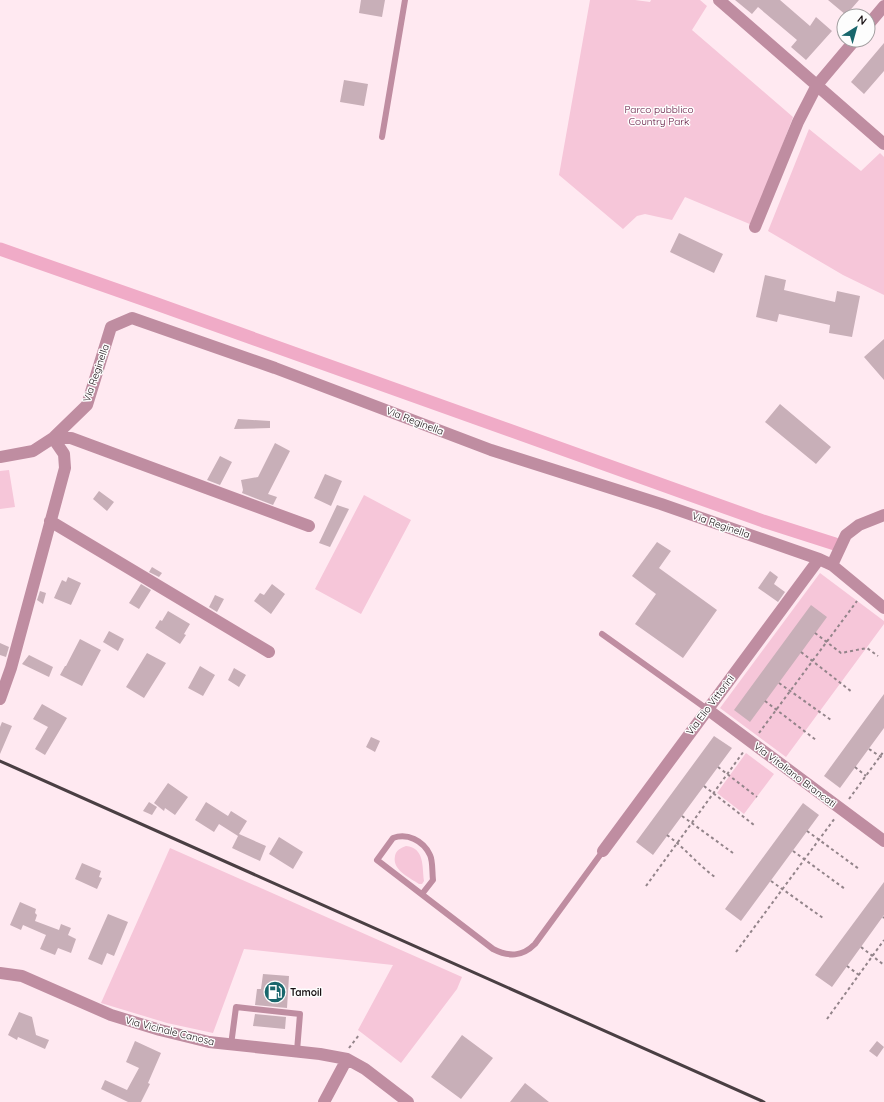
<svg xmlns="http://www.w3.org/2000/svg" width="884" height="1102" font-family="Quicksand,sans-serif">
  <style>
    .green { fill: #f6c6d9 }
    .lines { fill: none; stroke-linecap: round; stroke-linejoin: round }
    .canal { stroke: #f0abc7; stroke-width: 13 }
    .building { fill: #c8afb8 }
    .path { stroke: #93848a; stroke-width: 2; stroke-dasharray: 3 3; stroke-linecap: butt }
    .lane { stroke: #bf8da1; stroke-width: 6 }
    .street { stroke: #bf8da1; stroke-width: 12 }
    .rail { stroke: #4a3f43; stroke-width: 3 }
    .labels { text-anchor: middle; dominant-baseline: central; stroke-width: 3; stroke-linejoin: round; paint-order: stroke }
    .park-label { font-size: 10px; fill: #5c0c38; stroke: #fdfdfd }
    .street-label { font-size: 10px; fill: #181013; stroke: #fdfdfd }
    .poi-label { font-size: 10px; font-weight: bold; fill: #181013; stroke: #fdfdfd; text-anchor: start }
  </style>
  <rect width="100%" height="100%" fill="#ffe9f1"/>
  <!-- green -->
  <path class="green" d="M590,0h45l15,2 1,-2h49l7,6 -15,24 101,87 -41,108 -67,-28 -13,23 -27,-6 -8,2 -14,13 -64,-54z
    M809,129l52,42 19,-18 4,4v138l-41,-20 -75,-44z
    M9,470l6,37 -15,2v-38z
    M364,495l47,25 -50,94 -46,-25z
    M820,573l64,48v3l-98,133 -66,-49z
    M746,753l28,21 -30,40 -27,-21z
    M406,846c19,2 16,21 18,35l-2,3h-3c-10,-7 -27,-14 -24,-28 1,-6 6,-8 11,-10z
    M170,848l292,129 -5,12 -56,74 -43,-33 35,-65 -149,-16 -31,84 -46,-10 -66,-20z"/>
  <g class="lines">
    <!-- canal -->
    <path class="canal" d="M0,249l154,54 609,218 72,23"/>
  </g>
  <!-- building -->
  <path class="building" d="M361,0h24l-3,17 -23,-4z
    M735,0h45l30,26 6,-9 16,14 -26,29 -15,-13 6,-7 -39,-33 -6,7z
    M828,0h31l-13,15z
    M884,43v28l-20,23 -13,-12z
    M344,80l24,4 -4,22 -24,-4z
    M679,233l44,21 -9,19 -44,-21z
    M765,275l21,5 -2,10 51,12 2,-11 23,5 -8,41 -23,-4 1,-8 -51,-11 -2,8 -21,-5z
    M884,339v41l-20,-23z
    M780,404l51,43 -15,17 -51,-42z
    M238,419l32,2v7l-36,1z
    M275,443l15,8 -22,43 9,3 -4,8 -31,-12 1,-3 -2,-10 17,-3z
    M220,456l12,6 -12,23 -13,-5z
    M325,474l17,7 -11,25 -17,-8z
    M99,491l15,11 -7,9 -14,-12z
    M337,505l12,4 -19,38 -11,-4z
    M657,542l14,9 -12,17 58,42 -34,48 -48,-34 21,-30 -24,-18z
    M152,567l10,6 -3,4 -10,-5z
    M770,571l8,6 -4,7 11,8 -7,10 -20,-14z
    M68,577l13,6 -10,22 -17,-7 8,-18 4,2z
    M141,584l10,6 -12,19 -10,-6z
    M272,584l13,10 -14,20 -17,-13 6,-8 4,2z
    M40,591l6,2 -3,11 -6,-4z
    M215,595l9,4 -7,13 -8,-5z
    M811,605l16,12 -77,105 -16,-12z
    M168,611l22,13 -6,10 2,1 -6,9 -25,-16 5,-8 2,1z
    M109,631l15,8 -6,12 -15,-9z
    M80,639l21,11 -19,36 -22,-11 5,-9h1z
    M0,643l9,4 -3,10 -6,-2z
    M147,653l19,10 -22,35 -18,-11z
    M29,655l24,12 -4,10 -27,-13z
    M200,666l15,9 -12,21 -15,-8z
    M234,668l12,7 -7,12 -11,-7z
    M884,694v34l-44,60 -16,-12z
    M42,704l25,14 -22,37 -10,-6 13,-22 -15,-8z
    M2,722l10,4 -12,28v-27z
    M714,736l18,12 -79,107 -17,-13z
    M371,737l9,4 -5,11 -9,-5z
    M168,783l20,14 -13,18 -10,-7 -1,3 -10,-8z
    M149,802l8,5 -5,8 -9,-4z
    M206,802l22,14 3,-5 16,10 -8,13 27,12 -6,15 -28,-13 6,-12 -19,-12 -5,8 -19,-12z
    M803,803l16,12 -78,106 -16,-12z
    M279,837l24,15 -10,17 -24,-15z
    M82,863l19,8 -2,6 3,1 -5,11 -22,-10z
    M884,882v33l-52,72 -17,-12z
    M20,902l16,7 -1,4 2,2 -2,6 24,9 2,-6 10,4 -3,7 8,4 -5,14 -13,-5 -3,7 -15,-6 6,-14 -23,-10 -2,5 -11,-5z
    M108,914l20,8 -14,34 -7,-3 -5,12 -14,-6z
    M263,974l26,2 -2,32 -32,-3 2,-16h4z
    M19,1012l13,5 4,18 13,5 -4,9 -27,-12 -1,3 -9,-5z
    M255,1014l31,3 -1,12 -32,-3z
    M462,1035l31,23 -32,41 -30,-22z
    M135,1041l26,12 -13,30 2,1 -9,18h-13l-27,-13 4,-9 22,10 12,-22 -13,-6z
    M877,1041l7,6 -7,10 -8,-6z
    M525,1083l24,19h-39z"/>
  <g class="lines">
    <!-- path -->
    <path class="path" d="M815,633l26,20 26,-5 11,8
      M801,652l51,40
      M779,683l52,37
      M765,701l51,39
      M759,733l98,-132
      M869,749l15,10
      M718,767l39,30
      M855,767l11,9
      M704,786l50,39
      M849,799l35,-48
      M682,816l51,37
      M807,831l52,38
      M667,835c18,13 31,30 48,42
      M793,851l52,38
      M771,881l52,37
      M646,886l98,-135
      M883,917l1,1
      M861,947l23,18
      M736,952l99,-134
      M847,966l12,9
      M827,1019l57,-79
      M349,1048l10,-13"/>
    <!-- lane -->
    <path class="lane" d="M382,137l23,-137
      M602,634l105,75
      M422,894l11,-14c-1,-8 0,-19 -3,-25 -7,-15 -23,-22 -37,-17l-16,22 116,89c16,8 29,8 42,-5l68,-93
      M231,1045l5,-38 64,7 -3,37"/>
    <!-- street -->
    <path class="street" d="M719,0l165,144
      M868,25l16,-19
      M755,227l43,-105 19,-37 38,-45
      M53,438h18l238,88
      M0,457l33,-6 20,-13 34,-33 24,-78 21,-9 143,50 216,82 170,54 158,55 13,6 52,43
      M50,521l219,131
      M832,565l14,-30 13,-10 25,-10
      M0,699l11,-31 54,-200 -1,-14 -11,-16
      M707,709l177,132
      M603,851l216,-292
      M0,973l22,3 89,39 49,15 49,12 111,12 27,5 18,10 43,33
      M324,1102l23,-43"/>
    <!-- rail -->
    <path class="rail" d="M0,761l764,341"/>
  </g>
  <!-- icons -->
  <defs>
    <g id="fuel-disc" transform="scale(1.15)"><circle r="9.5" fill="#18666c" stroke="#fdfdfd"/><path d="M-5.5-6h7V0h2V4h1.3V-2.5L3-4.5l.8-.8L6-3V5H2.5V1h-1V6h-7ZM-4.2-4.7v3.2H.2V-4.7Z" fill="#fff"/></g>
  </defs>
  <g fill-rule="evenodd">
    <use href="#fuel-disc" x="275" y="992"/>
  </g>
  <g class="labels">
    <!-- park labels -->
    <g class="park-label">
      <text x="659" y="109">Parco pubblico<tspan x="659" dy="12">Country Park</tspan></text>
    </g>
    <!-- street labels -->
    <g class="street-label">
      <text transform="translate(96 373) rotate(-71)">Via Reginella</text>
      <text transform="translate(415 421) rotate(21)">Via Reginella</text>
      <text transform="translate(721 525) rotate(19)">Via Reginella</text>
      <text transform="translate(710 705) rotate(-53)">Via Elio Vittorini</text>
      <text transform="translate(795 775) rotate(37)">Via Vitaliano Brancati</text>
      <text transform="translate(170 1031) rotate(14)">Via Vicinale Canosa</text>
    </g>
    <!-- poi labels -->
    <g class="poi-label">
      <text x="290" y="992">Tamoil</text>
    </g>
  </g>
  <!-- north arrow -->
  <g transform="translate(856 28) rotate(37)"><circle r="19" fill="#fdfdfd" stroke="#a19e9f"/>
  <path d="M0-3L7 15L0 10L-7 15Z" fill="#18666c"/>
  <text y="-6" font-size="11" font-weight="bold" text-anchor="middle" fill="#181013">N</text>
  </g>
</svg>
